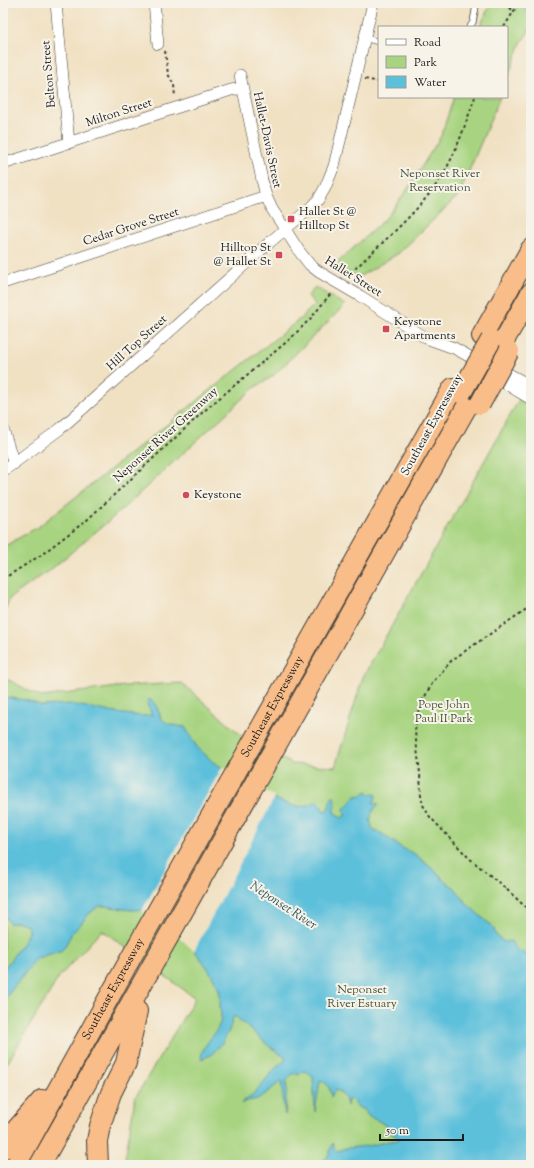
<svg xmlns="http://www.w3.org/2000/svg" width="534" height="1168" font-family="'Sorts Mill Goudy',serif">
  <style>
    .green { fill: #a8d481; stroke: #62784e }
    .water { fill: #5dc0db; stroke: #3c6e7c }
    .pier { fill: #f1e1c3 }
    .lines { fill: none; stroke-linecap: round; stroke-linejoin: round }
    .stream { stroke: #5dc0db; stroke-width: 3.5 }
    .lane-casing { stroke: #3c3a35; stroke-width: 7 }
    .street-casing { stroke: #3c3a35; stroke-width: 12 }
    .highway-casing { stroke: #3c3a35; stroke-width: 22 }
    .path { stroke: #3c3a35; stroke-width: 2; stroke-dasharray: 3 3; stroke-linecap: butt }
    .lane { stroke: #fff; stroke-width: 5.5 }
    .street { stroke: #fff; stroke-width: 11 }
    .highway { stroke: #f8bd89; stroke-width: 20 }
    .highway-bridge-casing { stroke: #3c3a35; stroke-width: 22; stroke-linecap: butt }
    .highway-bridge { stroke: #f8bd89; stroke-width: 20 }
    .poi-dot { fill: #d1495b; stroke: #f7f3e8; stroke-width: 1.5 }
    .labels { text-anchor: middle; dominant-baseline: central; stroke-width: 4; stroke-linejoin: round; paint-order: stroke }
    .street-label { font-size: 12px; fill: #1c1c1c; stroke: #f7f3e8 }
    .park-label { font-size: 12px; fill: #46533a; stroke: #f7f3e8 }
    .poi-label { font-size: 12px; fill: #1c1c1c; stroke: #f7f3e8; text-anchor: start }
    .water-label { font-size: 13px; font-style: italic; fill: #33555f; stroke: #f7f3e8 }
  </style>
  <rect width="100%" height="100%" fill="#f7f3e8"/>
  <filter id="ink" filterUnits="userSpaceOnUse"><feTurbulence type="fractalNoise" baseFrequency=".025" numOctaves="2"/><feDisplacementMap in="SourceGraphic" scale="8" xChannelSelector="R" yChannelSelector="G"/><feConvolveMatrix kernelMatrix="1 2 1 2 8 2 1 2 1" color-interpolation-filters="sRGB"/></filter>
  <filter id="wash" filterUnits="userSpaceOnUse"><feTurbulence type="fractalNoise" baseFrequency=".012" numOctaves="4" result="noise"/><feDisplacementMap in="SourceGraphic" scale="16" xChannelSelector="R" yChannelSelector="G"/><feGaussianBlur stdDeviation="0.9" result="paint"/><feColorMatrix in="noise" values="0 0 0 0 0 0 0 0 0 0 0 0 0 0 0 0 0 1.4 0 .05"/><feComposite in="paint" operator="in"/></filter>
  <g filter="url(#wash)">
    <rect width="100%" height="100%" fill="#f1e1c3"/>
    <!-- green -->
    <path class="green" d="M494,3h37v25l-10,15 -14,36v-52h-27l7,-16z
      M454,97h46l-41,98 -60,58 -42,25 -22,-13 51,-47 19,-25 36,-57z
      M315,287l30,18 -72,71 -19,12 -136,125 -64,54 -44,31 -7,17v-68l35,-20 262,-208 15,-15 -7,-8z
      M531,378v787h-407l11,-67 60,-100 -93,-68 -43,47 -56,93v-393l38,20 84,-11 57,-3 59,52 51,29 43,3 28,-90z"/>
    <!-- water -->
    <path class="water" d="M3,697l23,3 16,6 29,-2 45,9 26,3 10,-1 -5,-11 1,-4h3c6,5 7,11 10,17 3,8 17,9 24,10l12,20 16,15 64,38 17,6h7l8,-1 8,-4 2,1 4,8 3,1c5,-4 3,-12 8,-16l1,6 -1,3 2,2 -2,2v4l8,6 3,-2 -1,-7 12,-13 6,-1 4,-4 4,3h5l1,2 -2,6v1l5,1c-9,8 -11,17 -5,27l7,2 21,15 13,6 26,22 1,3 13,9 13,17 25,22 3,8 8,7 7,-1 4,7 16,9v208h-217l13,-7 6,-15 2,7 2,1 9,-3 22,-2 22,-5 9,-1v-2l-7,-4 -4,-7 -11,-7 -8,-3 -5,-7 -6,-3 -7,-8 -3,1 -1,6c-1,-8 -4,-14 -12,-16l-4,7c-1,-8 -3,-14 -11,-17l-5,32 -2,-35 -7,-6 -4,1 -4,3 -2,-2 -3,1 -6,6 -2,35 -4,-34c-7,6 -16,14 -24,18 -6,2 -12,1 -16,5 3,-6 7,-5 12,-10 12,-11 19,-26 33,-34l-1,-3 -15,-10 -34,-30h-3c-2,13 -10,27 -20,36 -4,3 -8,4 -11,7l-1,-1c0,-16 21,-27 20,-43 0,-3 -1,-5 -1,-9 0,-6 1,-11 -1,-17 -8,-24 -48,-72 -73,-79 -5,-2 -10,-1 -15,-1 -9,-1 -18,-3 -27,-4h-5l-10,8 -10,12 -7,7 -8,15 -4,3 -23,7 -34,43v-31l21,-29 5,-11c-3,-9 -12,-9 -19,-6l-7,-11z"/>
    <!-- pier -->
    <path class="pier" d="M223,766l52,31 -81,154 -35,-33 -12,-5 -6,-1z"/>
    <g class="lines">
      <!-- stream -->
      <path class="stream" d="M522,3l9,11"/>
    </g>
  </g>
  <g filter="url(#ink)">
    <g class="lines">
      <!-- lane casing -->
      <g class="lane-casing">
        <path id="lane" d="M465,3l11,3 -3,16 -3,5
          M365,38l14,4"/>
      </g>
      <!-- street casing -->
      <g class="street-casing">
        <path id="street" d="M56,3l13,140
          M154,3l4,41
          M240,75l22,105 4,16 6,13 27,42 11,14 9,7 41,24 66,42 28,10 38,21 17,5 22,12
          M3,164l228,-74 12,-2
          M3,283l263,-87
          M494,371l9,11 28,17
          M3,429l11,35
          M3,471l57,-42 210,-187 38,-32 10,-10 7,-12 9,-22 39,-163"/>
      </g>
      <!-- highway casing -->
      <g class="highway-casing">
        <g id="highway">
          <path d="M482,336l49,-87"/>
          <path d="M501,346l30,-53"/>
          <path d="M3,1149l12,-18 27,-31"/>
          <path id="s1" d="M16,1165l117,-211 320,-566"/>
          <path d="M40,1165l431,-766"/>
          <path d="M98,1165l-1,-24 3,-15 11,-33 15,-30 11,-52"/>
        </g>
      </g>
      <!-- path -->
      <path class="path" d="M506,3l7,8
        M504,27l15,-24
        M165,51l3,23 6,11 1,12
        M365,79l14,3
        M347,277c32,-33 74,-65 98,-106 13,-23 21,-49 30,-74
        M3,579l38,-24 46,-35 117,-109 86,-72 21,-21 21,-26
        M531,606l-79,54 -19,22 -10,18 -6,16 -2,16 5,41 1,22 2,10 7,12 39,41 35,29 27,25"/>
      <!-- lane -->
      <use href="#lane" class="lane"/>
      <!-- street -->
      <use href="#street" class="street"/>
      <!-- highway -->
      <use href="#highway" class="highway"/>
      <!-- highway-bridge casing -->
      <g class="highway-bridge-casing">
        <path id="highway-bridge" d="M461,393l30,-53
          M480,404l29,-53"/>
      </g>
      <!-- highway-bridge -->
      <use href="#highway-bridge" class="highway-bridge"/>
    </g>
  </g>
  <!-- markers -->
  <g class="poi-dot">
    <rect x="287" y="215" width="8" height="8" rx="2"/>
    <rect x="275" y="251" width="8" height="8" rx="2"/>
    <rect x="382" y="325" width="8" height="8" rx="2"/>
    <circle cx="186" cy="495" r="4"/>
  </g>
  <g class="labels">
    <!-- street labels -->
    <g class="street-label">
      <text transform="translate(49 74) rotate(-95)">Belton Street</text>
      <text transform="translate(119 113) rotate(-18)">Milton Street</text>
      <text transform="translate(267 140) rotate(78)">Hallet-Davis Street</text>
      <text transform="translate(131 227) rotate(-18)">Cedar Grove Street</text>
      <text transform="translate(353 277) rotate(32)">Hallet Street</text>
      <text transform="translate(137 343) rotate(-42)">Hill Top Street</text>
      <text transform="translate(432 425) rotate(-61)">Southeast Expressway</text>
      <text transform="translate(166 435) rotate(-42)">Neponset River Greenway</text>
      <text stroke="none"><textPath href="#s1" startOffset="525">Southeast Expressway</textPath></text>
      <text stroke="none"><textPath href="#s1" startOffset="201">Southeast Expressway</textPath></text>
    </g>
    <!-- park labels -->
    <g class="park-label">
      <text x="440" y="174">Neponset River<tspan x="440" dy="14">Reservation</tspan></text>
      <text x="444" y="705">Pope John<tspan x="444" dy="14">Paul II Park</tspan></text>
      <text x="362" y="990">Neponset<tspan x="362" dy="14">River Estuary</tspan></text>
    </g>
    <!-- poi labels -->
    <g class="poi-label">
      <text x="299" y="212">Hallet St @<tspan x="299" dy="14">Hilltop St</tspan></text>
      <text x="271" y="248" text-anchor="end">Hilltop St<tspan x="271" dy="14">@ Hallet St</tspan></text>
      <text x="394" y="322">Keystone<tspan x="394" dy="14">Apartments</tspan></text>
      <text x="194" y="495">Keystone</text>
    </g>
    <!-- water labels -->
    <g class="water-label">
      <text transform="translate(283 906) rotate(33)">Neponset River</text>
    </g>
  </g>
  <!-- margin -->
  <rect width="534" height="1168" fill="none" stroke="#f7f3e8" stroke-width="16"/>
  <!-- legend -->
  <rect x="378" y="26" width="130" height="72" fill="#f7f3e8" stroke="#9f9d96"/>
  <rect x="386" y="39" width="20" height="6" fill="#ffffff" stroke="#9f9d96"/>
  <text x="414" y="46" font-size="12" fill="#1c1c1c">Road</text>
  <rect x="386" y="56" width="20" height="12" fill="#a8d481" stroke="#9f9d96"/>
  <text x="414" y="66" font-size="12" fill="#1c1c1c">Park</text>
  <rect x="386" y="76" width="20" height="12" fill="#5dc0db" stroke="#9f9d96"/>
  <text x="414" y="86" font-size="12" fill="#1c1c1c">Water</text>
  <!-- scale -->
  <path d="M380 1134v6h83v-6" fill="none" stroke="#1c1c1c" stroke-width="2"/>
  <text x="386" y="1134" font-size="12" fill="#1c1c1c" stroke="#f7f3e8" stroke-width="3" paint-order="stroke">50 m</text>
</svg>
